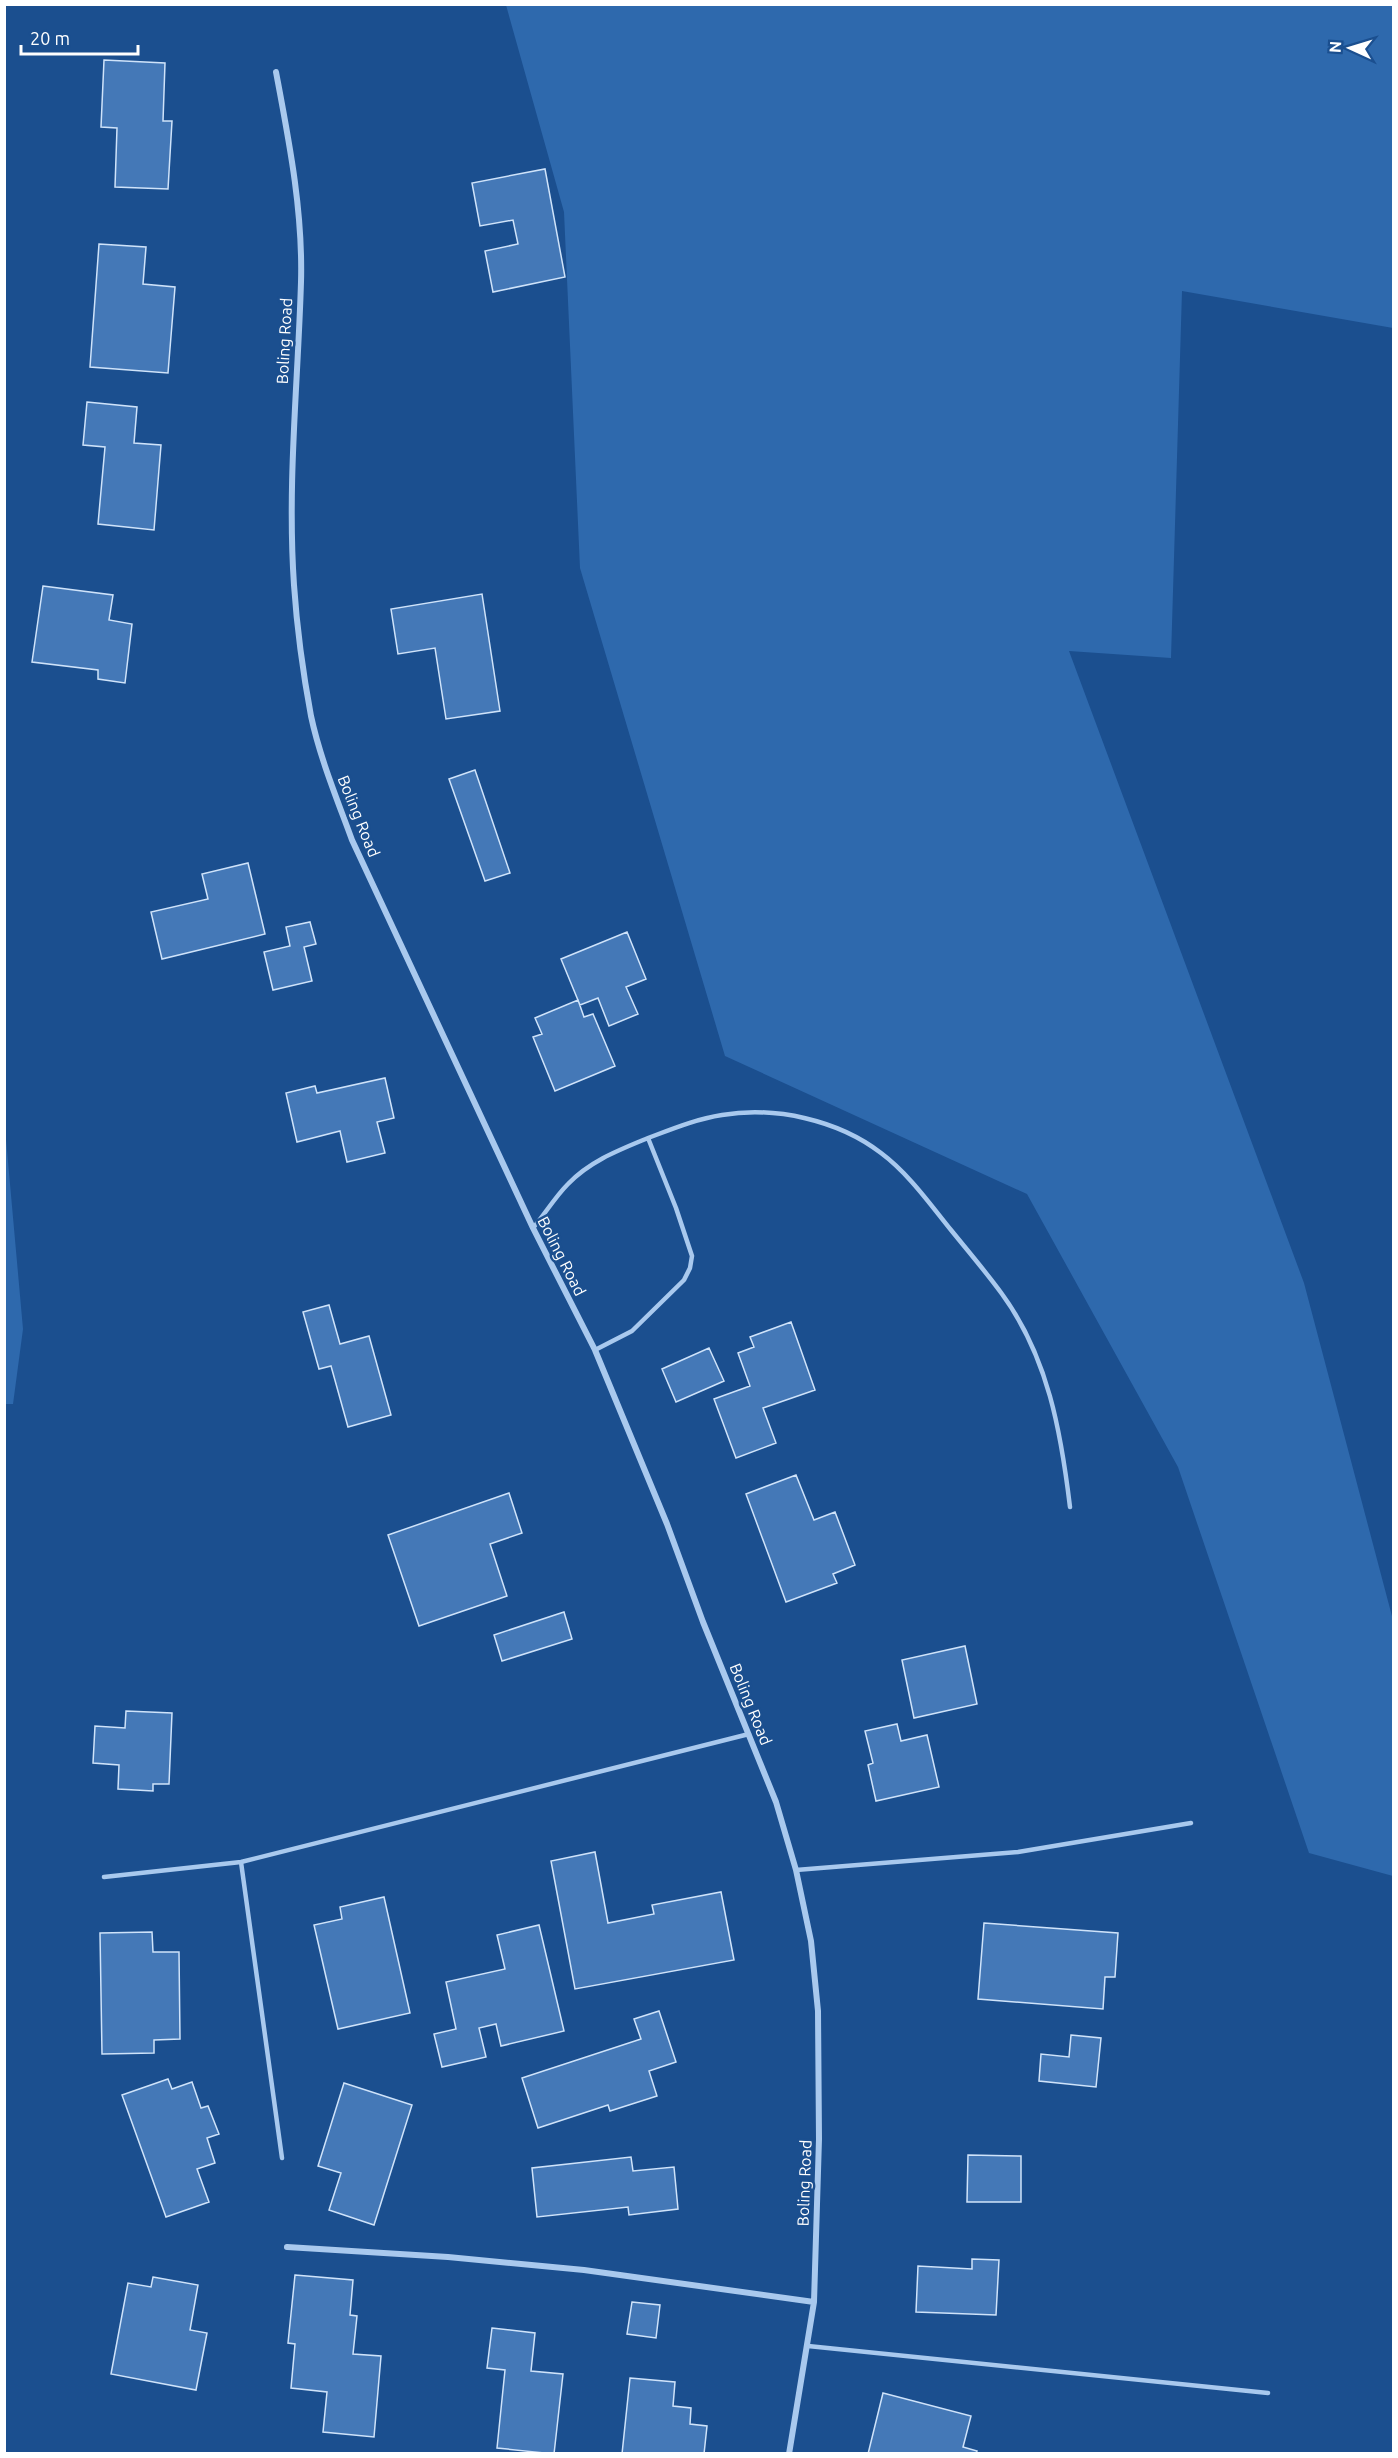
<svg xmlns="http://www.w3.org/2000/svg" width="1398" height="2458" font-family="Ubuntu,sans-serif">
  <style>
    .green { fill: #2e69ad }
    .building { fill: #4478b7; stroke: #cfe3fa; stroke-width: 1.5 }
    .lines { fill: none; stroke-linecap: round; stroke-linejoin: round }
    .lane { stroke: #a9c9ee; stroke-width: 4.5 }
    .street { stroke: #a9c9ee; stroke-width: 6 }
    .labels { text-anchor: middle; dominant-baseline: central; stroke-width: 5; stroke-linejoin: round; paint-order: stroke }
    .street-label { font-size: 16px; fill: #fff; stroke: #1b4f8f }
  </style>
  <rect width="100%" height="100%" fill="#1b4f8f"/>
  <!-- green -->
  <path class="green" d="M506,5h887v323l-211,-37 -11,367 -102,-7 235,632 89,337v256l-84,-23 -131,-386 -151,-273 -302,-138 -145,-488 -16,-356z
    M4,1117l19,212 -10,75h-9z"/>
  <!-- building -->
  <path class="building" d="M104,60l61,3 -2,58h9l-4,68 -53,-2 2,-59 -16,-1z
    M545,169l20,108 -72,15 -8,-41 33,-7 -5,-24 -33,6 -8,-43z
    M99,244l47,3 -3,37 32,3 -7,86 -78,-6z
    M87,402l50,5 -3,36 27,2 -7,85 -56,-6 7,-77 -22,-2z
    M43,586l70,9 -4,25 23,4 -7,59 -27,-4v-9l-66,-8z
    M482,594l18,117 -54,8 -11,-71 -37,6 -7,-45z
    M475,770l35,103 -25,8 -36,-102z
    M248,863l17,71 -103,25 -11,-47 57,-13 -6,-25z
    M310,922l6,22 -12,3 8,34 -39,9 -9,-38 26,-6 -4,-19z
    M627,932l19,47 -20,8 12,27 -29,12 -11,-28 -18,7 -19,-46z
    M578,1000l6,17 9,-3 22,52 -60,25 -22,-54 9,-3 -7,-16z
    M385,1078l9,40 -17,4 8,31 -38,9 -7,-31 -43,11 -11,-49 29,-7 2,7z
    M329,1305l11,39 29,-8 22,79 -43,12 -17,-61 -12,3 -16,-57z
    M791,1322l24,68 -52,18 13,35 -40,15 -22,-59 36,-13 -12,-33 16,-6 -4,-10z
    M709,1348l15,33 -48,21 -14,-33z
    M796,1475l18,45 21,-8 20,53 -22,9 4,9 -51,19 -40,-108z
    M509,1493l13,40 -32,11 17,52 -88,30 -31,-91z
    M564,1612l8,27 -70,22 -8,-26z
    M965,1646l12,58 -63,14 -12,-58z
    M126,1711l46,2 -3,71h-16v7l-35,-2 1,-24 -26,-2 2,-37 30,2z
    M897,1724l4,17 26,-6 12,52 -63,14 -8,-36 5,-2 -8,-32z
    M595,1852l13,71 46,-9 -2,-9 69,-13 13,68 -159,29 -24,-128z
    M384,1897l26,116 -72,16 -24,-104 28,-6 -2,-12z
    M984,1923l134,10 -3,44h-10l-2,32 -125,-10z
    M539,1925l25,106 -63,15 -5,-22 -17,4 7,29 -44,10 -8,-33 22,-5 -10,-47 59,-13 -8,-34z
    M152,1932l1,20h26l1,87 -26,1v13l-52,1 -2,-121z
    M659,2011l17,51 -27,9 8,25 -47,15 -2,-6 -70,23 -16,-50 119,-39 -7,-20z
    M1071,2035l30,3 -5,49 -57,-6 2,-27 28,3z
    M168,2079l4,10 20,-7 9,26 7,-2 11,28 -12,4 8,25 -18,6 12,33 -43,15 -44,-122z
    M344,2083l68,22 -38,120 -45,-15 12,-37 -23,-7z
    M968,2155l53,1v46h-54z
    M631,2157l2,14 41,-4 4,42 -49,6 -1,-8 -91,10 -5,-49z
    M972,2259l27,1 -3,55 -80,-3 2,-46 54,3z
    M295,2275l58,5 -3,35 7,1 -4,38 28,2 -7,81 -51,-5 4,-40 -36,-4 4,-44 -7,-1z
    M153,2277l45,8 -8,45 17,3 -11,57 -85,-16 17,-91 23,4z
    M632,2302l28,3 -4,33 -29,-4z
    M492,2328l43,5 -4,38 32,3 -9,80 -57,-6 8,-78 -18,-2z
    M630,2378l45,4 -2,24 18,2 -1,16 17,2 -3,28h-82z
    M883,2393l88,23 -8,31 14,4 -1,3h-108z"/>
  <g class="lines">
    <!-- lane -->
    <path class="lane" d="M648,1138c24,-9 48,-19 74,-23 53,-9 116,5 159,38 27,20 49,51 70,77 17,21 35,42 51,64 46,63 59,138 68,213
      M533,1228c12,-14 22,-31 35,-44 22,-23 51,-34 80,-46l28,70 16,48 -2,12 -6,12 -52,51 -37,19
      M241,1862l41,296
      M796,1870l222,-18 173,-29
      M104,1877l137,-15 508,-128
      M808,2346l460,47"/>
    <!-- street -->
    <path class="street" d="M276,72c13,69 27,139 25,210 -3,101 -14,202 -7,303 3,44 9,88 17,131 9,42 26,83 41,124l181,388 62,122 72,174 36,98 73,180 20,68 15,71 7,70 1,128 -5,163 -25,152
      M287,2247l161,10 136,13 230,32"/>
  </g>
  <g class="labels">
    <!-- street labels -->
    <g class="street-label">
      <text transform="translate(284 341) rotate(-87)">Boling Road</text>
      <text transform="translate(359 816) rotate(68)">Boling Road</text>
      <text transform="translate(562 1256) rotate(63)">Boling Road</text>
      <text transform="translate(751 1704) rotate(68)">Boling Road</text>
      <text transform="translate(804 2183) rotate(-88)">Boling Road</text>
    </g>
  </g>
  <!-- border -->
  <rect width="1398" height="2458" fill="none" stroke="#ffffff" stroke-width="12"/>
  <!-- north arrow -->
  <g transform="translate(1350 48) rotate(274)" stroke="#1b4f8f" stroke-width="4.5" paint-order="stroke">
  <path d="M0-4.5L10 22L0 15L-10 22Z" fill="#ffffff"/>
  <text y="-9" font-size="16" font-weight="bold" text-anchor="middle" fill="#ffffff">N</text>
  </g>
  <!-- scale -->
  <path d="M21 45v9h117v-9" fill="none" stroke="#ffffff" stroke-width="3"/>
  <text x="30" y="45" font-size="18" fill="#ffffff" stroke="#1b4f8f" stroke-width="4.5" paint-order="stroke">20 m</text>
</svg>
